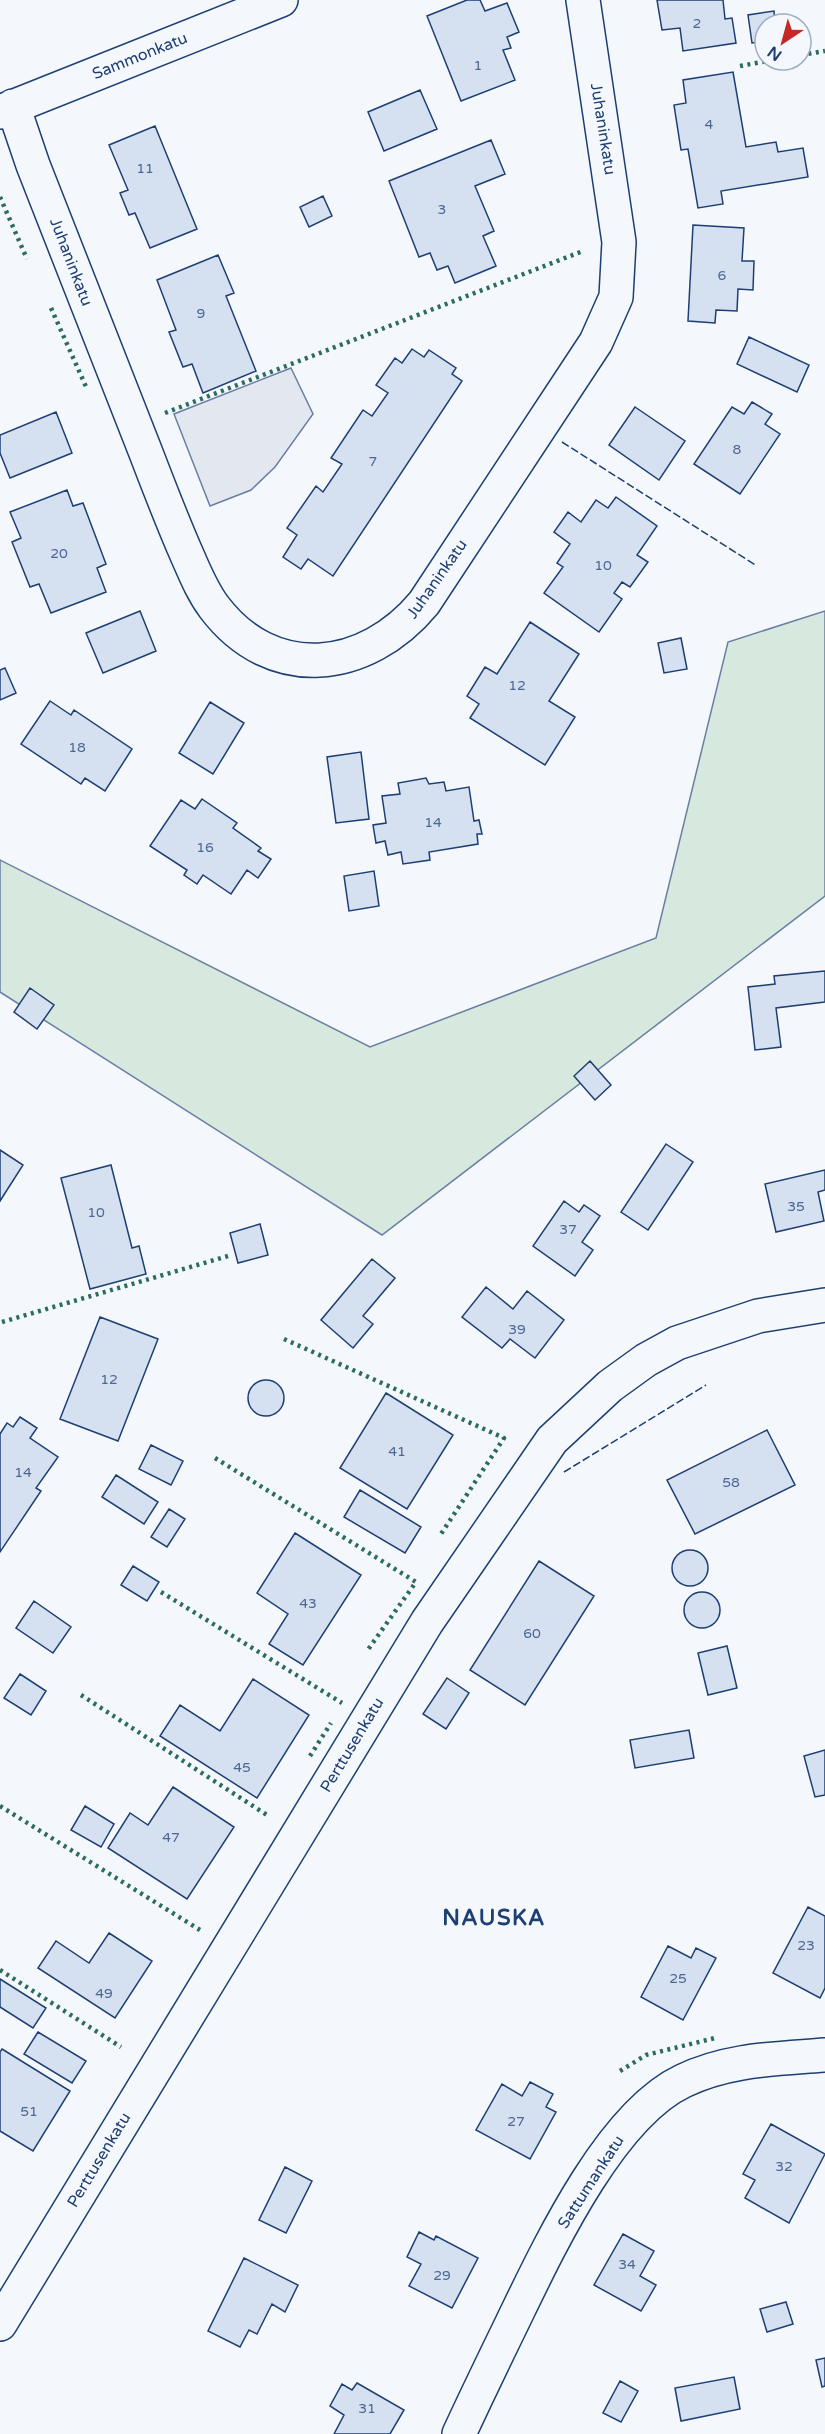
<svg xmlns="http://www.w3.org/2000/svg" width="825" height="2434" font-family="'Varela Round',sans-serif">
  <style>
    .green { fill: #d7e8df; stroke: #687fa3; stroke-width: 1.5 }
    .parking { fill: #e3e8f0; stroke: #687fa3; stroke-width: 1.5 }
    .building { fill: #d5e0f0; stroke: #1d3f73; stroke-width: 1.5 }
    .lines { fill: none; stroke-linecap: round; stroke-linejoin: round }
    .minor-casing { stroke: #1d3f73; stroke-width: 36 }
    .minor { stroke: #f4f7fb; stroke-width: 33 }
    .hedge { stroke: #2c6c60; stroke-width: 4.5; stroke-dasharray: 3 4.5; stroke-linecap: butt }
    .fence { stroke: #1d3f73; stroke-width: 1.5; stroke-dasharray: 8 3; stroke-linecap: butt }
    .labels { text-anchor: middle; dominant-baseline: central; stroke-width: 4.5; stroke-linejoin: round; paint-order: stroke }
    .number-label { font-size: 14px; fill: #4b6792 }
    .street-label { font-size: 16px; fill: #1d3f73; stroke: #f4f7fb }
    .district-label { font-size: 22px; font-weight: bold; letter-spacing: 1.5px; fill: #1d3f73; stroke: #f4f7fb }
  </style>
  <rect width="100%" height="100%" fill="#f4f7fb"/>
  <!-- green -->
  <path class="green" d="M825,611v285l-443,339 -382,-243v-132l370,187 286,-109 72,-296z"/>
  <!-- parking -->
  <path class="parking" d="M291,368l22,46 -38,53 -24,23 -41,16 -36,-92z"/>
  <!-- building -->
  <path class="building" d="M467,0h13l5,11 22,-8 12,29 -12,5 4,11 -8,2 12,30 -54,21 -34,-85z
    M657,0h66l2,19 7,-1 4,25 -53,8 -3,-23 -18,2z
    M774,11l1,13h-10v17l-13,2 -4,-28z
    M733,72l13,75 30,-5 2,10 25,-4 5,29 -87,14 2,13 -25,4 -10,-59 -7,1 -7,-45 12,-2 -3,-23z
    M420,90l17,39 -53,22 -16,-39z
    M155,126l42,103 -47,19 -15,-35 -6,2 -9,-22 8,-3 -19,-45z
    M491,140l14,34 -30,12 19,45 -11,5 13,30 -41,17 -7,-17 -11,4 -7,-17 -11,4 -30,-76z
    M323,196l9,20 -23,11 -9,-20z
    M693,225l51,3 -2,33h12l-1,29 -15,-1 -1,22 -21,-1 -1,13 -27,-2z
    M218,255l16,38 -8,3 30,75 -53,22 -11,-29 -9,3 -14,-35 7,-2 -19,-50z
    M749,337l60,28 -12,27 -60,-28z
    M412,349l12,8 5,-7 27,18 -4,6 10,7 -129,195 -25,-17 -7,10 -18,-12 14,-22 -10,-7 29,-42 7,6 19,-28 -11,-6 32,-48 9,6 16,-23 -12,-8 19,-27 7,5z
    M752,402l20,12 -7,10 15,10 -40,60 -46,-30 38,-57 12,7z
    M635,407l50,34 -26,39 -50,-35z
    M56,412l16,41 -62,25 -10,-25v-18z
    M67,490l6,16 10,-3 23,61 -9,4 9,24 -55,21 -12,-29 -9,3 -18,-45 9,-4 -11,-26z
    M616,497l41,29 -20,29 11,7 -18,25 -8,-5 -8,11 8,6 -23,33 -55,-39 19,-26 -6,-4 13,-19 -16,-12 14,-20 13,10 15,-22 12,8z
    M140,611l16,40 -53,22 -17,-40z
    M530,622l49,32 -30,47 26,16 -30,48 -75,-47 9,-14 -12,-8 18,-29 12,7z
    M681,638l6,31 -23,4 -6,-30z
    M5,668l11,25 -16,7v-30z
    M50,701l21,14 3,-5 58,39 -27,42 -20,-13 -4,6 -60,-40z
    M210,702l34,21 -31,51 -34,-21z
    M361,752l8,67 -33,4 -9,-66z
    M426,778l3,6 15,-2 2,9 23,-4 5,34 5,-1 3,14h-5l1,10 -49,8 1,8 -27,4 -2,-12 -13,3 -3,-14 -9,2 -3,-18 13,-2 -4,-27 18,-2 -2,-11z
    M202,799l35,24 -4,5 28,20 -3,3 13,8 -13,19 -11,-8 -16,24 -28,-19 -6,9 -13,-9 3,-5 -37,-24 31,-46 14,9z
    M374,871l5,35 -30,5 -5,-35z
    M825,971v31l-49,6 5,39 -26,3 -7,-63 27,-3 -1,-8z
    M30,988l24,17 -17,24 -23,-17z
    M590,1061l21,24 -16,15 -21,-24z
    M666,1144l27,18 -45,68 -27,-18z
    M0,1150l23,15 -23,36z
    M111,1165l21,83 7,-2 7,28 -56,15 -29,-111z
    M825,1170v20l-7,2 6,29 -48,11 -11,-48z
    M564,1201l15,11 5,-7 16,11 -18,26 11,8 -18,26 -42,-30z
    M260,1224l8,31 -30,8 -8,-30z
    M372,1259l23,19 -32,38 10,8 -20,24 -32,-28z
    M486,1287l27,22 14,-18 37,29 -29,38 -25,-19 -8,9 -40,-31z
    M100,1317l58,22 -40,102 -58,-22z
    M248 1398a18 18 0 1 1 36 0a18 18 0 1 1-36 0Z
    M386,1393l67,42 -46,74 -67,-41z
    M20,1417l17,11 -7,10 28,19 -22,31 5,3 -41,61v-118l7,-11 6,4z
    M767,1430l28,55 -100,49 -28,-54z
    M151,1445l32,16 -12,24 -32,-16z
    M116,1475l42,27 -14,22 -42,-27z
    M360,1490l61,37 -16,26 -61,-36z
    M169,1509l16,10 -18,28 -16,-10z
    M295,1533l66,42 -58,90 -34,-21 19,-30 -31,-21z
    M672 1568a18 18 0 1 1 36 0a18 18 0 1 1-36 0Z
    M539,1561l55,35 -69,109 -55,-35z
    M133,1566l26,16 -12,19 -26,-16z
    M684 1610a18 18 0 1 1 36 0a18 18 0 1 1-36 0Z
    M34,1601l37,26 -18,26 -37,-25z
    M727,1646l10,42 -29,7 -10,-42z
    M20,1674l26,17 -15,24 -27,-17z
    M447,1678l22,15 -23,36 -23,-15z
    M253,1679l56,36 -52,83 -97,-62 20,-31 40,26z
    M689,1730l5,28 -59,10 -5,-28z
    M825,1750v45l-10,2 -11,-41z
    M173,1787l61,40 -47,72 -79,-51 22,-35 18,12z
    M85,1806l29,18 -13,23 -30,-17z
    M808,1907l17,9v72l-5,10 -47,-25z
    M109,1933l43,28 -37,57 -77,-50 18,-27 33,22z
    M668,1946l23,12 5,-10 20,10 -33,62 -42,-23z
    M0,1979l46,29 -13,20 -33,-21z
    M38,2032l48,29 -14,22 -48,-29z
    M2,2049l68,42 -37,60 -33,-20v-79z
    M530,2082l23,12 -7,13 10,5 -26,47 -54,-29 26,-46 20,12z
    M771,2124l54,30 -36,69 -44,-25 10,-18 -12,-6z
    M285,2167l27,14 -26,52 -27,-13z
    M419,2232l15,8 2,-4 42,22 -26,50 -43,-22 12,-22 -14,-7z
    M623,2234l31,17 -14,25 16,9 -15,26 -47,-26z
    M244,2258l54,27 -13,27 -13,-8 -15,30 -8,-4 -9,17 -32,-16z
    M786,2302l7,22 -26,8 -7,-23z
    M825,2358v28l-3,1 -6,-27z
    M734,2377l6,32 -59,12 -6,-33z
    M620,2381l18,10 -17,31 -18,-9z
    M357,2383l47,27 -14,24h-56l10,-19 -14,-9 12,-22 10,6z"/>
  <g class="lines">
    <!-- minor casing -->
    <g class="minor-casing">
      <path id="minor" d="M13,106l20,59c38,96 76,192 113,288 13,34 26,68 41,102 8,18 15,36 27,52 58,77 152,66 210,-4l172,-261 20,-45 3,-55 -36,-242
        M0,112l281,-112
        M0,2324l427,-702 125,-182 58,-54 36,-26 31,-17 81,-27 67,-11
        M459,2434c17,-37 35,-74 53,-111 35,-72 97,-207 171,-242 45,-22 93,-22 142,-26"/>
    </g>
    <!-- minor -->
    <use href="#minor" class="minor"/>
    <!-- hedge -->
    <path class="hedge" d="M801,55l24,-4
      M740,66l33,-6
      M0,197l27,62
      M51,308l36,81
      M165,413l418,-162
      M2,1322l226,-66
      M284,1339l220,99 -63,96
      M215,1458l201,124 -49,69
      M161,1592l181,111
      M81,1695l189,122
      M310,1756l21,-33
      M0,1806l200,124
      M0,1970l121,77
      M620,2071l26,-16 69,-17"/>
    <!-- fence -->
    <path class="fence" d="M562,442l195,124
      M564,1472l142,-87"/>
  </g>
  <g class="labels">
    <!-- number labels -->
    <g class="number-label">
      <text x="697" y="23">2</text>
      <text x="478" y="65">1</text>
      <text x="709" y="124">4</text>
      <text x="145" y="168">11</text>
      <text x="442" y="209">3</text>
      <text x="722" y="275">6</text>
      <text x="201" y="313">9</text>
      <text x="737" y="449">8</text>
      <text x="373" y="461">7</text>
      <text x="59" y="553">20</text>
      <text x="603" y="565">10</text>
      <text x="517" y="685">12</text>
      <text x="77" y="747">18</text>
      <text x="433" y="822">14</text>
      <text x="205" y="847">16</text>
      <text x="796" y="1206">35</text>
      <text x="96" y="1212">10</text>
      <text x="568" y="1229">37</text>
      <text x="517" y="1329">39</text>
      <text x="109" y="1379">12</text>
      <text x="397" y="1451">41</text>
      <text x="23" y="1472">14</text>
      <text x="731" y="1482">58</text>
      <text x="308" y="1603">43</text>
      <text x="532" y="1633">60</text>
      <text x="242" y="1767">45</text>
      <text x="171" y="1837">47</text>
      <text x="806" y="1945">23</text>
      <text x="678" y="1978">25</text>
      <text x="104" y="1993">49</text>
      <text x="29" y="2111">51</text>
      <text x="516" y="2121">27</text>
      <text x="784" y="2166">32</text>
      <text x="627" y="2264">34</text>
      <text x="442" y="2275">29</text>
      <text x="367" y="2408">31</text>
    </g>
    <!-- street labels -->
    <g class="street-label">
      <text transform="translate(140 56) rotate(-22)">Sammonkatu</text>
      <text transform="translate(603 129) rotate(81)">Juhaninkatu</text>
      <text transform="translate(71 262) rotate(69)">Juhaninkatu</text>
      <text transform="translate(437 579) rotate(-55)">Juhaninkatu</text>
      <text transform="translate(352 1745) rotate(-59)">Perttusenkatu</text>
      <text transform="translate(99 2160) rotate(-59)">Perttusenkatu</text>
      <text transform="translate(591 2182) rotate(-57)">Sattumankatu</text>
    </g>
    <!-- district labels -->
    <g class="district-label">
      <text x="494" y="1918">NAUSKA</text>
    </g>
  </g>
  <!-- north arrow -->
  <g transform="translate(783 42) rotate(216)"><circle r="28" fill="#f4f7fb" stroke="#9eadc5" stroke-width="1.5"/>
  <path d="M0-4.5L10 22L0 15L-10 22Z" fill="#c62828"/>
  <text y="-9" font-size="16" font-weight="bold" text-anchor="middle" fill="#1d3f73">N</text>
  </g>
</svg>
